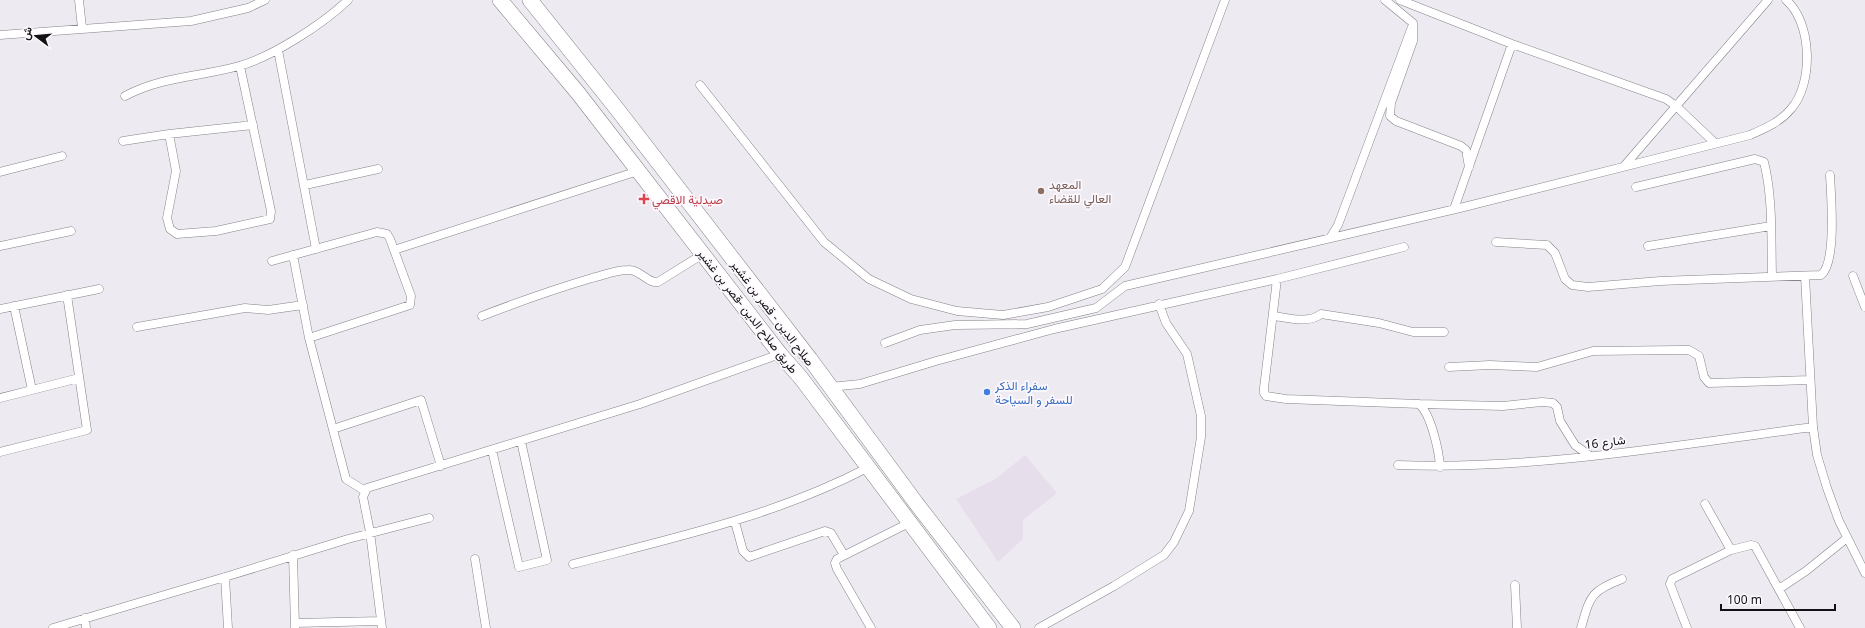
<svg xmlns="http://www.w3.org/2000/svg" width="1865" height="628" font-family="'Noto Sans',Vazirmatn,sans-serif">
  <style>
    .built { fill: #e7deeb }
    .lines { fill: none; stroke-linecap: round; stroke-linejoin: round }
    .street-casing { stroke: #868288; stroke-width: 9 }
    .highway-casing { stroke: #868288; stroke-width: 16 }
    .street { stroke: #fff; stroke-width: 8 }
    .highway { stroke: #fff; stroke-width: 15 }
    .education-dot { fill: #8d6e63; stroke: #fcf8fe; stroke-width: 1.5 }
    .health-dot { fill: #e0444e; stroke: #fcf8fe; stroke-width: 1.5 }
    .shop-dot { fill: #3f7fe0; stroke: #fcf8fe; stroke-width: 1.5 }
    .labels { text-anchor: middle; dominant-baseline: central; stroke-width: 3.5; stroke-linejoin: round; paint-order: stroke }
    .education-label { font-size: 12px; fill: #785e54; stroke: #fcf8fe; text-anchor: start }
    .health-label { font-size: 12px; fill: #be3a42; stroke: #fcf8fe; text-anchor: start }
    .street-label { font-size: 12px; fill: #121113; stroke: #fcf8fe }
    .shop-label { font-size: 12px; fill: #366cbe; stroke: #fcf8fe; text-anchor: start }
  </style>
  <rect width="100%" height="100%" fill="#eeeaf1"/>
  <!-- built -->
  <path class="built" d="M1025,455l32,38 -34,27v19l-25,23 -42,-63 41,-21z"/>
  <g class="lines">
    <!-- street casing -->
    <g class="street-casing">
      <path id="street" d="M79,0l3,28
        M1385,0l28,23v18l-22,62 -1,13 6,5 65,25 5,4 3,17
        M1400,0l112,44 154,55 10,7 39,37
        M0,35l191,-14 57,-13 17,-8
        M278,50l38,199
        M700,85l124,157 45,37 42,20 46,12 46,4 45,-8 54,-18 23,-22 100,-267
        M125,96c38,-20 75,-19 114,-30 33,-9 84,-42 109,-66
        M169,134l7,37 -9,47 3,11 7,5 39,-3 54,-12 1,-8 -31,-145
        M123,141l46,-7 84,-9
        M1625,165l143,-165
        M0,172l62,-16
        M305,185l73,-16
        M1636,187l119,-28 9,3c9,36 7,76 8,113
        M1454,209l58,-165
        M1330,238l8,-13 74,-198
        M1496,242l51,3 8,8 10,26 7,6 16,2 72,-6 161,-6c16,-12 10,-80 9,-100
        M0,246l71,-15
        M1648,246l123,-20
        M394,250l244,-79
        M293,255l16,83 37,141 19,12
        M272,261l105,-29 10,2 3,5 21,57 -1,9 -101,33
        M1805,276l8,151 4,28 10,33 12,33 26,52
        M1853,276l12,31
        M1277,279l-13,109v5l2,3 20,3 133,5c12,10 20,47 21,63
        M0,309l99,-20
        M482,316c36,-14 73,-27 110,-38 12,-3 24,-8 36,-8 12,-1 20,14 30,12l45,-28
        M1274,316c15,2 34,8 47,-2l58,9 34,9h31
        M137,327l108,-19 23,2 35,-5
        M885,343l35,-13 35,-5 72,-1 69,-16 29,-22 335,-78 290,-73c16,-7 30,-13 41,-26 23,-26 21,-87 -5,-109
        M1449,367l41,-2 47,2 56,-16 86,-1h10l10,6 5,21 5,6 101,-3
        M830,387l30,-3 76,-23 118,-32 223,-50 127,-32
        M32,390l47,-12
        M0,398l32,-8 -18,-84
        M1418,404l85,2 39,-4 11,1 4,4 3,14 15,24 15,11
        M333,429l88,-29 20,66
        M492,450l27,117 28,-7 -26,-119
        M0,452l87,-22 -20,-135
        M1398,465c139,5 278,-20 415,-38
        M1705,504l26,46 20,-5 4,1 45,82
        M735,522l8,29 6,6 76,-26 6,2 13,22
        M293,555l2,72
        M475,559l11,69
        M573,564c100,-26 202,-48 294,-96
        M225,577l3,51
        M1515,585l2,43
        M1779,589l27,-18 41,-33
        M85,618l1,10
        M295,623l86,-2
        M53,628l172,-51 123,-38 81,-21
        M382,628l-12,-96 -7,-35 4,-9 273,-84 140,-50
        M871,628l-34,-59 -2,-6 2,-4 72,-36
        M1039,628l75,-42 50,-31 10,-13 15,-31 12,-74v-21l-14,-62 -21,-31 -7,-19
        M1581,628c9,-31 9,-37 41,-49
        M1687,628l-17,-44 2,-5 59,-29"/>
    </g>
    <!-- highway casing -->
    <g class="highway-casing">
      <path id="highway" d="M500,0l78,93 202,261 21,24 188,250
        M530,0l87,109 193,250 106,144 97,125"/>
    </g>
    <!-- street -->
    <use href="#street" class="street"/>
    <!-- highway -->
    <use href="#highway" class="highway"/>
  </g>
  <!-- markers -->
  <circle class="education-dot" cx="1041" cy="191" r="4"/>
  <path class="health-dot" d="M642 193h4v4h4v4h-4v4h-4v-4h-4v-4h4z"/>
  <circle class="shop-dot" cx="987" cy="392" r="4"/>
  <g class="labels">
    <!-- education labels -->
    <g class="education-label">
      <text x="1049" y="184">المعهد<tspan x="1049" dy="14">العالي للقضاء</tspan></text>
    </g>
    <!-- health labels -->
    <g class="health-label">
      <text x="652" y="199">صيدلية الاقصي</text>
    </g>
    <!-- street labels -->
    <g class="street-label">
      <text transform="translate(748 311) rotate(52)">طريق صلاح الدين -قصر بن غشير</text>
      <text transform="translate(773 313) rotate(53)">صلاح الدين - قصر بن غشير</text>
      <text transform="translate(1605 442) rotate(-7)">شارع 16</text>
    </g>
    <!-- shop labels -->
    <g class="shop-label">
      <text x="995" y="385">سفراء الذكر<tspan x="995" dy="14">للسفر و السياحة</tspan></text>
    </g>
  </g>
  <!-- north arrow -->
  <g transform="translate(36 36) rotate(286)" stroke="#fcf8fe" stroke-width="3" paint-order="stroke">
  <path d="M0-3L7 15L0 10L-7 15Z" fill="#121113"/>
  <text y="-6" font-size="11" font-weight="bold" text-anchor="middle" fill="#121113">ش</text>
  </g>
  <!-- scale -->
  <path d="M1721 604v6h114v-6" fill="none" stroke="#121113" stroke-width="2"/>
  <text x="1727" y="604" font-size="12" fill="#121113" stroke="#fcf8fe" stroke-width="3" paint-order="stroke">100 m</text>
</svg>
